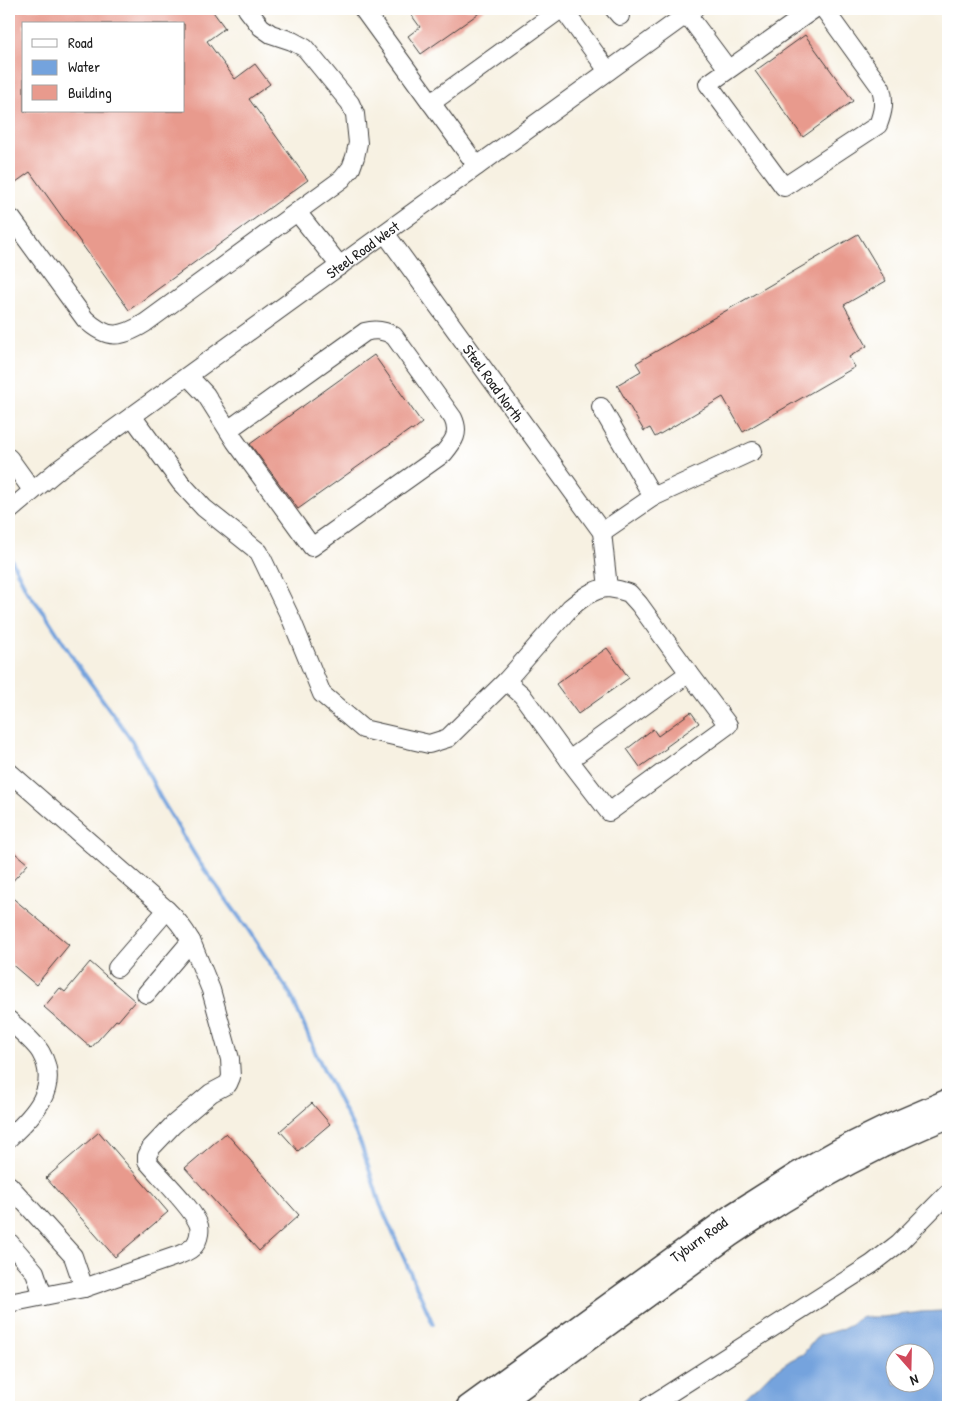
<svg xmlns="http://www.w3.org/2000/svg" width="957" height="1416" font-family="'Patrick Hand',sans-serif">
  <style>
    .water { fill: #74a3dd; stroke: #48607c; fill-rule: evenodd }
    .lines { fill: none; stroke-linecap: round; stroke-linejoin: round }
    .stream { stroke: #74a3dd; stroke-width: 4 }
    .building { fill: #e89a8d; fill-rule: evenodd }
    .minor-casing { stroke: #3d3c3a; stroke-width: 20 }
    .major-casing { stroke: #3d3c3a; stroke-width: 24 }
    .minor { stroke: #fff; stroke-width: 18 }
    .major { stroke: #fff; stroke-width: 21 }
    .labels { text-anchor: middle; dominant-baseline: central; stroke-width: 4; stroke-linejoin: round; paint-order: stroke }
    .street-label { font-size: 15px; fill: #1c1c1c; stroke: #fff }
  </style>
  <rect width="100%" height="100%" fill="#fff"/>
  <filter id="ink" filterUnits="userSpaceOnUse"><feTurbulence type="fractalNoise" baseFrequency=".02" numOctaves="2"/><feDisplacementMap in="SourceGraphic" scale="10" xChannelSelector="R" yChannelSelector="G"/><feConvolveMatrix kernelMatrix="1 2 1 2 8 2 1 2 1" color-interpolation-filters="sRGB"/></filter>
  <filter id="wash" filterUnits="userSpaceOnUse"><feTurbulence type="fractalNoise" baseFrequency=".0096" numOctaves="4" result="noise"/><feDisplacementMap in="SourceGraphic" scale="20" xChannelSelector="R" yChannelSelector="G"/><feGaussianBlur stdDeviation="1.12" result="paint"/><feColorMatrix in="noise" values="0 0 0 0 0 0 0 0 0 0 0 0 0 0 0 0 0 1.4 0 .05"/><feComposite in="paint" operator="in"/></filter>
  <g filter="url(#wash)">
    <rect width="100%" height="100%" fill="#f7f1e2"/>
    <!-- water -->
    <path class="water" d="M941,1311h7v96h-220l8,-2 14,-14 6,-3 13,-13 22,-15 12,-6 12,-15 5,-4 19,-5 12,-6 5,-4 6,-3h20l39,-5zM894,1354h30v30h-30z"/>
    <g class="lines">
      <!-- stream -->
      <path class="stream" d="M9,555l18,36 18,23 30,47 57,80 28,56 39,65 48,66 44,67 25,59 45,90 19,60 53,120"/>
    </g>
    <g id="blocks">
      <!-- building -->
      <path class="building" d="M9,9h202l14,19 -18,13 28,38 20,-15 15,20 -21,15 59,81 -179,130 -99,-138 -21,15zM24,24h160v87h-160z
        M407,9h78l-64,45 -13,-18 12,-9z
        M805,35l48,66 -50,36 -48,-66z
        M858,234l28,47 -42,24 23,41 -18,11 6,10 -112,65 -20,-35 -68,40 -5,-9 -6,3 -27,-46 24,-14 -5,-8z
        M374,355l48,68 -10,8 -1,-2 -113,80 -48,-65z
        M607,648l22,30 -51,36 -22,-30z
        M691,712l8,11 -33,24 1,1 -27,19 -13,-18 26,-20 5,7z
        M9,848l19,16 -19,21z
        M9,895l60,50 -33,40 -27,-23z
        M90,962l45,39 -17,20 -2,-1 -25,28 -47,-41 16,-19 5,4z
        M312,1103l18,21 -32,27 -18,-20z
        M99,1132l69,80 -53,45 -69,-79z
        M226,1133l73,82 -40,36 -74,-83z"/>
    </g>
  </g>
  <g filter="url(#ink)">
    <use href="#blocks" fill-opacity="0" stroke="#3d3c3a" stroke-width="1"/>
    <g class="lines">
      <!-- minor casing -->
      <g class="minor-casing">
        <g id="minor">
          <path d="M363,9l114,157"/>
          <path d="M563,9l45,62"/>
          <path d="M614,9l6,7"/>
          <path d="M814,9l-106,75 76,103 94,-62c5,-13 7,-23 3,-37l-57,-79"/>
          <path d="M687,14l41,55"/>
          <path d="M431,103l130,-94"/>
          <path d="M297,212l43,54"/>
          <path d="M9,222l3,-3 73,100c22,21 36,19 60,4l197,-144 9,-11 4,-11 3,-14 -3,-29 -5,-11 -45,-55 -13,-7 -21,-7 -10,-7 -14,-18"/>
          <path id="s1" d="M385,233l217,299 6,56 11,2 10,3 10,11 50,69 -120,87 -47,-65 -16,-14 64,-73c12,-10 23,-19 38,-20"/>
          <path d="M188,376l18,19 29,46 77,106 132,-94c10,-12 16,-20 9,-35l-59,-82c-10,-6 -18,-7 -29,-4l-137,98"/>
          <path d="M601,407l52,90 -51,35"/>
          <path d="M132,416l49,67 23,25 55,44 33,69 30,73 41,35 66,15 19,-6 58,-57"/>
          <path d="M9,458l23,32"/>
          <path d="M653,497l100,-46"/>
          <path id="s2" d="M9,511l50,-42 635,-460"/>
          <path d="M569,760l40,52 119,-87 -39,-52"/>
          <path d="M9,772l158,138c10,9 17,19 24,31l-45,53"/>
          <path d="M117,968l50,-58"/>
          <path d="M9,1020c8,8 27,23 32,33 20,35 -8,63 -32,85"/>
          <path d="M9,1185l64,71 11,32 -75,15"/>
          <path d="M9,1242l26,30 8,24"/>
          <path d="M84,1288l95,-33c7,-3 15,-6 18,-14 2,-4 3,-11 2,-15 -4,-16 -40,-50 -52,-65v-5l4,-8 22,-23 38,-32 17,-9 3,-7 -1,-18 -19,-69 -20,-49"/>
          <path d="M648,1407l224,-143 27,-21 49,-50"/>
        </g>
      </g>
      <!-- major casing -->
      <g class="major-casing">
        <g id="major">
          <path id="s3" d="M467,1407l266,-193 63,-40 44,-25 45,-22 63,-27"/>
          <path d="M496,1407l234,-171c49,-33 99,-63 152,-89 22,-10 43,-21 66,-29"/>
        </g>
      </g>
      <!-- minor -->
      <use href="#minor" class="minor"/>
      <!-- major -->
      <use href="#major" class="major"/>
    </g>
  </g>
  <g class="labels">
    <!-- street labels -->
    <g class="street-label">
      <text stroke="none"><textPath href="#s2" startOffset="440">Steel Road West</textPath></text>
      <text stroke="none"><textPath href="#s1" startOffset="185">Steel Road North</textPath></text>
      <text stroke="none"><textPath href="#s3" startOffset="286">Tyburn Road</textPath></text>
    </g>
  </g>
  <!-- margin -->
  <rect width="957" height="1416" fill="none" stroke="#fff" stroke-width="30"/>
  <!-- legend -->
  <rect x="22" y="22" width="162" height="90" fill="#ffffff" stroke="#a4a4a4"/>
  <rect x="32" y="39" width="25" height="8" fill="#ffffff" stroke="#a4a4a4"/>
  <text x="68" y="48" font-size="15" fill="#1c1c1c">Road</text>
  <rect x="32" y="60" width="25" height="15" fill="#74a3dd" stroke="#a4a4a4"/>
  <text x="68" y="72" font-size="15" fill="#1c1c1c">Water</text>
  <rect x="32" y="85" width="25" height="15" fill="#e89a8d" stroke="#a4a4a4"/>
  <text x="68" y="98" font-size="15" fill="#1c1c1c">Building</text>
  <!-- north arrow -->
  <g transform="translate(910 1368) rotate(160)"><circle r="24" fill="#ffffff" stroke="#a4a4a4"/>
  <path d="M0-4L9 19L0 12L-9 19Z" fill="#d1495b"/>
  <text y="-8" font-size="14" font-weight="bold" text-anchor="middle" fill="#1c1c1c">N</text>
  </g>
</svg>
